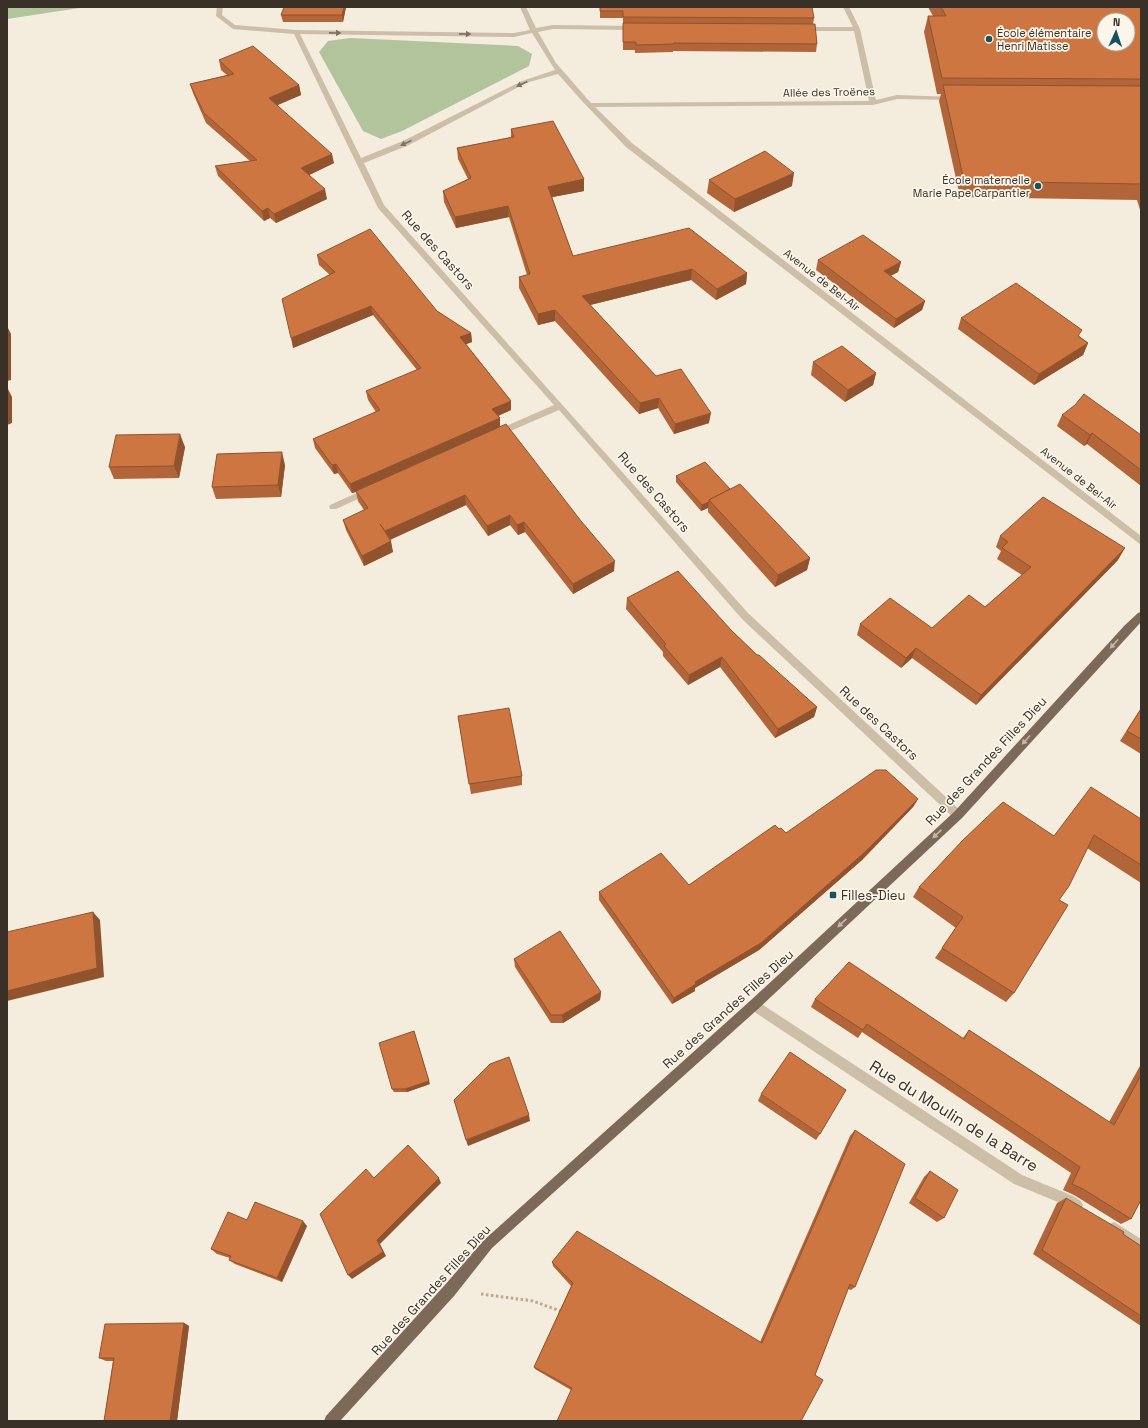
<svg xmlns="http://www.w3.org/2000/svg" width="1148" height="1428" viewBox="0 0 1148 1428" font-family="'Space Grotesk',sans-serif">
	<rect width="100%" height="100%" fill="#f4ecdd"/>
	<g fill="#b1c49b">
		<polygon points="7,7 86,7 7,19"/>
		<polygon points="350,38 518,46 532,54 529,66 402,131 381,139 363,131 319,52 328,41"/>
	</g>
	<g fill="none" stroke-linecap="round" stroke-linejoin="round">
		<polyline stroke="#b9a892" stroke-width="3" stroke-dasharray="2.5 2.5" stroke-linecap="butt" points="481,1294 533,1301 563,1312"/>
		<g fill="#cdbea8" fill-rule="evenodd">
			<path d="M217,7h6l-1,8 13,10 61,5 218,3 16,-3 -10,-23h6l10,21 17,-3 82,1 3,2 -3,2 -82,-1 -15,3 18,31 35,40 278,-2 -15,-70h-51l-3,-2 3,-2h50l-10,-20h6l11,22 16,71 21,-5 58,2v2l-2,1 -56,-1 -24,6 -278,2 37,36 509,393v9l-515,-398 -44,-46 -24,-27 -32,9 -117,62 -45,18 20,42 364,408 214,199 1,3 -1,3 -4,2 -4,-2 -212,-199 -183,-209 -60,26h-6l-1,-2 1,-2 61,-27 -176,-197 -84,-174 -61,-5 -17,-13zM532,33l23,37 -33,11 -119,60 -42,17 -61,-124 214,3z"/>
			<polygon points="368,488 372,491 371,493 336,509 330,509 329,507 330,505"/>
			<polygon points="754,999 1022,1175 1073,1196 1081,1201 1083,1205 1081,1209 1077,1211 1065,1205 1014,1184 750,1009 748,1005 750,1001"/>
			<polygon points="1114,1222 1141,1239 1141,1252 1110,1232 1108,1228 1110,1224"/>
		</g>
		<polygon fill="#7c6958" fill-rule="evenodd" points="1141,612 1141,622 962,818 758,1009 492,1248 454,1296 340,1421 324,1421 326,1416 444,1286 484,1240 750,1001 954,812 1125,625 1138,613"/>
	</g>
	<g fill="#b16538">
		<polygon points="346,7 343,22 283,22 281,15"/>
		<polygon points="600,7 814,18 813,24 817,44 816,52 673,51 673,52 635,53 635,50 623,50 623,18 600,18"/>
		<polygon points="928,7 1141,7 1141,213 1137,200 960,197 939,101 941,94 937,94 924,32 928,16 933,16"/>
		<polygon points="219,60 299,85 301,95 277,105 334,163 309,175 327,199 276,223 270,218 264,221 218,176 215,166 250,161 206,123 193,93 190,84 227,75 221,70"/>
		<polygon points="511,129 584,179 584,191 552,197 573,256 747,273 746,284 716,300 691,280 590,305 656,376 709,423 674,434 658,408 639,414 555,321 538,325 519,288 519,277 527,275 509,217 456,228 444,202 443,191 468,179 458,159 457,148 511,137"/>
		<polygon points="709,180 792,186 734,212 707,193"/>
		<polygon points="317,255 437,311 471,333 472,342 466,344 511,401 511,410 498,416 500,427 614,571 573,594 525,532 518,535 510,525 488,536 466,505 390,540 393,552 364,566 346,530 343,520 364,510 358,501 356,492 352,493 338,473 334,474 315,448 313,439 376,412 368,400 366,391 417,370 373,315 293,348 330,275 319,265"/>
		<polygon points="818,260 901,262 898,272 890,276 925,301 922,310 894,328 816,270"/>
		<polygon points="961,318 1079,336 1088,343 1083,355 1034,385 958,329"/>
		<polygon points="813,362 876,373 873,385 845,402 811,375"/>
		<polygon points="1062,415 1141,435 1141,486 1087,444 1084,446 1057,426"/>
		<polygon points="185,447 179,478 114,479 109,467"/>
		<polygon points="285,465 281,497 216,499 212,487"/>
		<polygon points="676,476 730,489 810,558 807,570 775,587 708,512 708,508 701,511 676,482"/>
		<polygon points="1000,536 1118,560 976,705 912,658 901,668 857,635 860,624 932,628 985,607 1022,575 997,559 1001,551 996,547"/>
		<polygon points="627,598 731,630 757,655 817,707 814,717 775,738 720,667 688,685 663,656 663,652 626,609"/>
		<polygon points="1141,708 1141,754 1120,741"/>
		<polygon points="458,716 522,776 522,785 471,794"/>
		<polygon points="918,799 913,807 862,860 759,950 695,988 695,991 672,1004 599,900 599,892 689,885 779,829 786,833"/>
		<polygon points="1141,819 1141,883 1087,848 1059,900 1014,993 1006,1002 935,958 956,928 913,897 919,887 1054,836"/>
		<polygon points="514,959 601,992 600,1000 563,1023 551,1023 515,967"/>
		<polygon points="815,999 963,1038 969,1030 1109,1122 1141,1064 1141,1200 1131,1219 1121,1224 1074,1195 1063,1190 1071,1173 862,1032 858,1038 811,1007"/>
		<polygon points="430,1084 407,1092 394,1092 392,1089"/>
		<polygon points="761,1094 820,1134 816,1140 758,1101"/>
		<polygon points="855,1130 855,1287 851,1290 848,1289 815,1375 571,1390 535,1369 534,1367 571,1286 553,1266 552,1262 760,1342 850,1136"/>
		<polygon points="930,1171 944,1218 937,1222 909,1203 924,1177"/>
		<polygon points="1066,1198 1141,1246 1141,1326 1033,1254 1057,1203"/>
		<polygon points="247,1220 307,1226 282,1282 235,1264 229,1260 230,1258 217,1254 211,1249"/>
		<polygon points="184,1323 189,1326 177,1421 104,1421 113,1361 106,1361 99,1358"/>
	</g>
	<g fill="#90532e">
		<polygon points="344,7 346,7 343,22 342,15"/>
		<polygon points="299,85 301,95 271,108 269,98"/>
		<polygon points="332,154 334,163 303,178 301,168"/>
		<polygon points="794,173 792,186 734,212 735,199"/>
		<polygon points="584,179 584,191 548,198 548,187"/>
		<polygon points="325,189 327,199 276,223 274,214"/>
		<polygon points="508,206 509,217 456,228 455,217"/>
		<polygon points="268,208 270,218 264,221 262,211"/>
		<polygon points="901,262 898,272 881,281 884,271"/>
		<polygon points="692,269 691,280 582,307 582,296"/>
		<polygon points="747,273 746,284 716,300 717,289"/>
		<polygon points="925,301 922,310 894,328 896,319"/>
		<polygon points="371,306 373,315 293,348 291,338"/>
		<polygon points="555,310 555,321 538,325 538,314"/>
		<polygon points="7,326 11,334 11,380 7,381"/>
		<polygon points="471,333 472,342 461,346 460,337"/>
		<polygon points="1088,343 1083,355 1034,385 1039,374"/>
		<polygon points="876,373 873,385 845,402 848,390"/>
		<polygon points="7,387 12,397 12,423 7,425"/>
		<polygon points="659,398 658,408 639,414 640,403"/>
		<polygon points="511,401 511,410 493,418 492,409"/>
		<polygon points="711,413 709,423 674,434 675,424"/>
		<polygon points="500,418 500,427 356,491 356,492 352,493 350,484"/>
		<polygon points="1092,433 1087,444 1084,446 1090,435"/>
		<polygon points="180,434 185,447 179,478 174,466"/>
		<polygon points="282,452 285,465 281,497 278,485"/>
		<polygon points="336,464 338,473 334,474 332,465"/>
		<polygon points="465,495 466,505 387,541 385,531"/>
		<polygon points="709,502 708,508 701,511 702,505"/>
		<polygon points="510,515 510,525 488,536 487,526"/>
		<polygon points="524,522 525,532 518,535 517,525"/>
		<polygon points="391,541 393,552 364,566 362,556"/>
		<polygon points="1125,548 1118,560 976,705 981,695"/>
		<polygon points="810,558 807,570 775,587 778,575"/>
		<polygon points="615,561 614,571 573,594 573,584"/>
		<polygon points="916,648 912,658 901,668 906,658"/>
		<polygon points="722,657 720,667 688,685 689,675"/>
		<polygon points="817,707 814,717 775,738 778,729"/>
		<polygon points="918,799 913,807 862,860 759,950 695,988 695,991 672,1004 674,998 695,982"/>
		<polygon points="93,912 100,920 104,977 7,1001 7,991"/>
		<polygon points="601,992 600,1000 563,1023 562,1015"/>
		<polygon points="414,1031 430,1084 407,1092 405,1089"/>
		<polygon points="529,1115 530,1121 468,1146 466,1140"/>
		<polygon points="439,1178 441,1183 380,1244 386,1256 352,1279 348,1275 377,1240"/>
		<polygon points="303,1221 307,1226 282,1282 277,1278"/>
		<polygon points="184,1323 189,1326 177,1421 170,1421"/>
	</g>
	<g fill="#ce7641" stroke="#90532e" fill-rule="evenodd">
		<polygon points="284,7 344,7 342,15 281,15"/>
		<polygon points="600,7 812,7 814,18 623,17 623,11 600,11"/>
		<path d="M941,7h200v72l-199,-1 -14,-62h18zM1104,20h24v24h-24z"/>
		<polygon points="623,23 815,24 817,44 674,43 674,44 636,45 636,42 623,42"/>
		<polygon points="253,46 299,85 269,98 332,154 301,168 325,189 274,214 268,208 262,211 215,166 257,160 204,113 190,84 234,74 219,60"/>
		<polygon points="943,85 1141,86 1141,184 964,181"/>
		<polygon points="553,121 584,179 548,187 573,256 689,228 747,273 717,289 692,269 582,296 656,376 681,369 711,413 675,424 659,398 640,403 555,310 538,314 519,277 530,274 508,206 455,217 443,191 471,178 457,148 514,137 511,129"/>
		<polygon points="765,151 794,173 735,199 709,180"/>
		<polygon points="370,229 437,311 471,333 460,337 511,401 492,409 500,418 350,484 336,464 332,465 313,439 380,410 366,391 421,368 371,306 291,338 282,299 335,272 317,255"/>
		<polygon points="863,235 901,262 884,271 925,301 896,319 818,260"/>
		<polygon points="1016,283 1082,330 1078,336 1088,343 1039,374 961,318"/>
		<polygon points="842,346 876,373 848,390 813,362"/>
		<polygon points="1084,394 1141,435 1141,470 1092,433 1090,435 1062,415 1075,405"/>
		<polygon points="506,424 581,521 615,561 573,584 524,522 517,525 510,515 487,526 465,495 385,531 380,524 391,541 362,556 343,520 368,508 356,491"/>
		<polygon points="180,434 174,466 109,467 116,435"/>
		<polygon points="282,452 278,485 212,487 217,454"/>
		<polygon points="705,462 730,489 709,500 709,502 702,505 676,476"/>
		<polygon points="740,484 810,558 778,575 709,500"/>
		<polygon points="1043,497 1125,548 981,695 916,648 906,658 860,624 890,598 932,628 969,595 985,607 1031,567 1002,548 1008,542 1000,536"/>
		<polygon points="678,571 731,630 757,655 759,655 817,707 778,729 722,657 689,675 664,646 666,644 627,598"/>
		<polygon points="509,708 522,776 469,784 458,716"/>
		<polygon points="1141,709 1141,739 1127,731"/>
		<polygon points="876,770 886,770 918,799 865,852 761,943 695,982 696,984 674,998 599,892 661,853 689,885 775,825 779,829 781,828 786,833"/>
		<polygon points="1091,787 1141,819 1141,865 1094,835 1069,886 1059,900 1068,905 1014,993 942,948 963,917 919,887 963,840 1003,802 1054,836"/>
		<polygon points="93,912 97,968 7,991 7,932"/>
		<polygon points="560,931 601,992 562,1015 551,1015 514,959"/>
		<polygon points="849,962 964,1039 969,1030 1114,1125 1141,1075 1141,1200 1131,1219 1083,1189 1072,1184 1080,1167 867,1024 863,1030 815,999"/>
		<polygon points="414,1031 429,1081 405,1089 392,1089 379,1043"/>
		<polygon points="790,1052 846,1090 820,1134 761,1094"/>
		<polygon points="509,1057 529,1115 466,1140 454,1100 490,1064"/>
		<polygon points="855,1130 905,1164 855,1287 850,1284 815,1375 823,1380 801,1421 557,1421 572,1388 534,1367 573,1283 552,1262 577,1231 762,1343"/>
		<polygon points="408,1145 439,1178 377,1240 383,1252 348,1275 320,1214 366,1169 374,1178"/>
		<polygon points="930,1171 958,1190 944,1218 915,1198"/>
		<polygon points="1066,1198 1124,1232 1123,1234 1141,1246 1141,1316 1042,1250"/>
		<polygon points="255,1202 303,1221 277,1278 229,1260 231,1256 211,1249 228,1212 247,1220"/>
		<polygon points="184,1323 170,1421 104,1421 114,1358 99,1358 105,1324"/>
	</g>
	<defs><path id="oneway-solid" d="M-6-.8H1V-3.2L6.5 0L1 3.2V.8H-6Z"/></defs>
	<g fill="#7c7062">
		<use href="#oneway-solid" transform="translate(335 33) rotate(1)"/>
		<use href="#oneway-solid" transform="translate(465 34) rotate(1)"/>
		<use href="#oneway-solid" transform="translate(522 84) rotate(155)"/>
		<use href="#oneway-solid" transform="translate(406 143) rotate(155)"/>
	</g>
	<g fill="#c2b6a8">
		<use href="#oneway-solid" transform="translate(1114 644) rotate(132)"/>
		<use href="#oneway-solid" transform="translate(1026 740) rotate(132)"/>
		<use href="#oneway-solid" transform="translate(937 834) rotate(137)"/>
		<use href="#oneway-solid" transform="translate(842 923) rotate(137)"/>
	</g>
	<g fill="#1b515e" stroke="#fbf5ea" stroke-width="1.5">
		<circle cx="989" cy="39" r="4"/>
		<circle cx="1038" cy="186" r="4"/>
		<rect x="829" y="891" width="8" height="8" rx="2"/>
	</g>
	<g text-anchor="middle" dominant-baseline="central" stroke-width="3.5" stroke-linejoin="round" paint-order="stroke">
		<g font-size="11" fill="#393028" stroke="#fbf5ea" text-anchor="start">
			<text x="997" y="33">École élémentaire<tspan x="997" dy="13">Henri Matisse</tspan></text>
			<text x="1030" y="180" text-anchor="end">École maternelle<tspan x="1030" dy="13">Marie Pape Carpantier</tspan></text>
		</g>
		<g font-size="11" fill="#393028" stroke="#fbf5ea">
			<text transform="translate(829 92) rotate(-1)">Allée des Troënes</text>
			<text transform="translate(822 280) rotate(38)">Avenue de Bel-Air</text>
			<text transform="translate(1079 478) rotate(38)">Avenue de Bel-Air</text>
		</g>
		<g font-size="13" fill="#393028" stroke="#fbf5ea">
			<text transform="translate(438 250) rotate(48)">Rue des Castors</text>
			<text transform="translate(654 492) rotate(49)">Rue des Castors</text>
			<text transform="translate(879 723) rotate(43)">Rue des Castors</text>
			<text transform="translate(986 761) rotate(-47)">Rue des Grandes Filles Dieu</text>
			<text transform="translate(728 1009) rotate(-42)">Rue des Grandes Filles Dieu</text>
			<text transform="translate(431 1290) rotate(-48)">Rue des Grandes Filles Dieu</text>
		</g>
		<g font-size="13" fill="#393028" stroke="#fbf5ea" text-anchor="start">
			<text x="841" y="895">Filles-Dieu</text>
		</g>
		<g font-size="16" fill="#393028" stroke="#fbf5ea">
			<text transform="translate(954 1116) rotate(32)">Rue du Moulin de la Barre</text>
		</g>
	</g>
	<rect width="1148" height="1428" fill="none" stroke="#393028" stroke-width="16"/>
	<g transform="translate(1116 32) rotate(3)"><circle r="19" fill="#fbf5ea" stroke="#ada69c"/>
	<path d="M0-3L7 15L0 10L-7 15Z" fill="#1b515e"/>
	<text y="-6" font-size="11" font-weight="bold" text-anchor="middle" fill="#393028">N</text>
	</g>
</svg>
